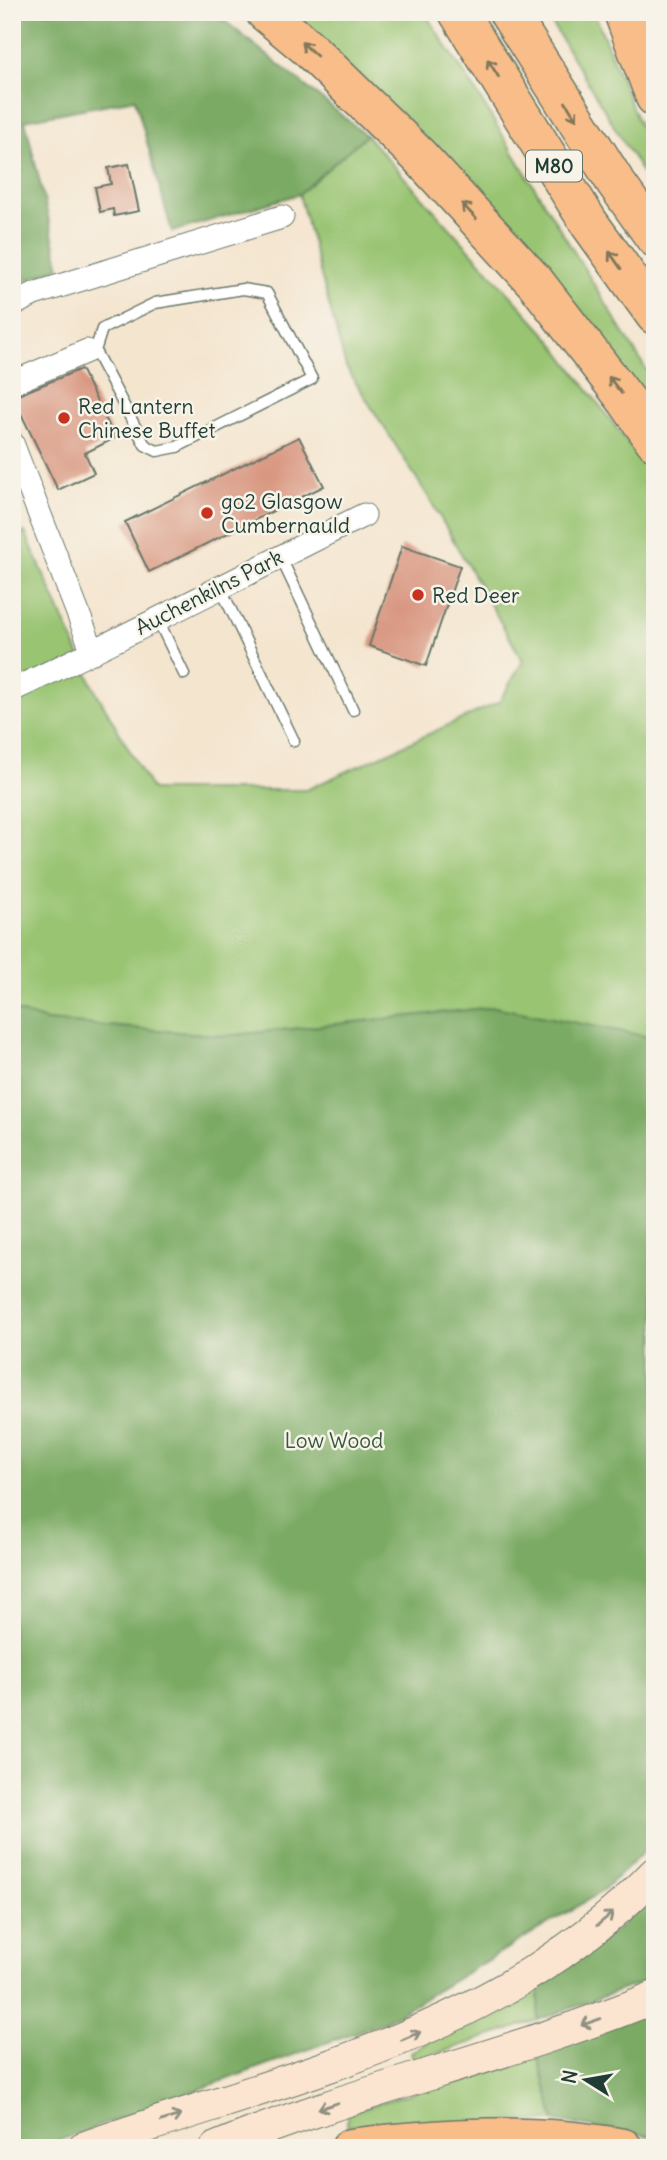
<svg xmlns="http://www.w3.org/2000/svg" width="667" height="2160" viewBox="0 0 667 2160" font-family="Delius,sans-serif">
	<rect width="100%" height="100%" fill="#f7f3e8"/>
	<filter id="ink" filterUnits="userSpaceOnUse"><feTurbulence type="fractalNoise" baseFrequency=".0143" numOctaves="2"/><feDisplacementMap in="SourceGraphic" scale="14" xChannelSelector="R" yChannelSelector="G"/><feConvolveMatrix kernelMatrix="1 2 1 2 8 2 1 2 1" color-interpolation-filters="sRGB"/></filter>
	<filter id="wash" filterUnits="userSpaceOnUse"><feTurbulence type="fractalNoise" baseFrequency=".00686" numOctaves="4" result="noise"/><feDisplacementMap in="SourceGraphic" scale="28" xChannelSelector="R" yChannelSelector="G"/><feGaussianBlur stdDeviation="1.57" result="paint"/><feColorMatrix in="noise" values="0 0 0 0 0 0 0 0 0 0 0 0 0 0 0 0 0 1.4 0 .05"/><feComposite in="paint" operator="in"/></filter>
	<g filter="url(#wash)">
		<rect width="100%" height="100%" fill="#f4e5cf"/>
		<g fill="#99c472" stroke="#5c8053" stroke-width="2">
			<polygon points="284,12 424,12 470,82 655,384 655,428"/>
			<polygon points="545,12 594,12 638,122 655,156 655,194"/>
			<polygon points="366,135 551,340 655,480 655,1038 494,1007 226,1036 47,1021 12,1010 12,536 25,532 94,688 152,790 306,790 499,702 523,661 429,498 346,367 299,194"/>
			<polygon points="539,1979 538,2020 414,2061 411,2052"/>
			<polygon points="537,2054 555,2121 347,2125 347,2113"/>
		</g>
		<g fill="#7aaa64" stroke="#4c744c" stroke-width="2">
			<polygon points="12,12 214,12 366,135 299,194 172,232 135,99 25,120 60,267 12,286"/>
			<polygon points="494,1007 655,1038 655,1841 601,1892 386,2021 39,2148 12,2148 12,1010 47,1021 226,1036"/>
			<polygon points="655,1894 655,1978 538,2020 539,1979 611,1935"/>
			<polygon points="655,2009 655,2137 555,2121 537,2054"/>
		</g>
		<g id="blocks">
			<g fill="#d8957f">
				<polygon points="129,164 139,211 114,216 113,209 100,212 95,187 111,184 108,168"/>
				<polygon points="81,369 115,438 85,453 94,473 58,490 13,397"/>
				<polygon points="299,437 324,486 149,572 125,522"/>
				<polygon points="402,546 460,566 426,666 369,646"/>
			</g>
		</g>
	</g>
	<g filter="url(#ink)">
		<use href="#blocks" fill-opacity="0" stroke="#6a786a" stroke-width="2"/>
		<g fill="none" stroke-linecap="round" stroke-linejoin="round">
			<defs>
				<g id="lane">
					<polyline points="87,351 95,351 145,445 157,451 177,447 312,379 267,293 243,289 155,303 102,329 95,351"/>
					<polyline points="280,556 353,710"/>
					<polyline points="220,587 294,741"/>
					<polyline points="157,618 184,674"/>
				</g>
				<g id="street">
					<polyline points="12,305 34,294 282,217"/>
					<polyline points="12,383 87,351"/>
					<polyline points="12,443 93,652"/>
					<path d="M12,690c119,-55 235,-117 352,-175"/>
				</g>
				<g id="secondary">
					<path d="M83,2148c201,-72 419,-113 572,-275"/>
					<path d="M216,2148c143,-59 295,-92 439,-151"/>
				</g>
				<g id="highway">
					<polyline points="265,12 307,47 419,156 536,283 627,401 655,441"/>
					<polyline points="458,12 589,223 655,315"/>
					<polyline points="508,12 616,183 655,238"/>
					<polyline points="623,12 655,97"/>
					<path d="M350,2148c90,-11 184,-17 273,0"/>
				</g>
			</defs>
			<use href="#lane" stroke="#6a786a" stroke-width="13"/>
			<use href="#street" stroke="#6a786a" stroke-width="25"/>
			<use href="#secondary" stroke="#6a786a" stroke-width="34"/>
			<use href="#highway" stroke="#6a786a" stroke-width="41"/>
			<use href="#lane" stroke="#fff" stroke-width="10"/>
			<use href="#street" stroke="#fff" stroke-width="23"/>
			<use href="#secondary" stroke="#fce5d0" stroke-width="32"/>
			<use href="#highway" stroke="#f8bd89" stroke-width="38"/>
		</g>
		<defs><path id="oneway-shaft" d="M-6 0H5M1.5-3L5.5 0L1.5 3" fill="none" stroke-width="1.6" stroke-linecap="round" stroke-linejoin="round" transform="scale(1.75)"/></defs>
		<g stroke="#81775a">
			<use href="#oneway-shaft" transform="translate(309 49) rotate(-138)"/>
			<use href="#oneway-shaft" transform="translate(493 68) rotate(-122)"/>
			<use href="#oneway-shaft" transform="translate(571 111) rotate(58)"/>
			<use href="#oneway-shaft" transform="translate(469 211) rotate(-133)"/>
			<use href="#oneway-shaft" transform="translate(615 260) rotate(-125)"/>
			<use href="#oneway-shaft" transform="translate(615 385) rotate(-128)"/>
		</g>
		<g stroke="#8e9182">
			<use href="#oneway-shaft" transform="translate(605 1919) rotate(-39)"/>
			<use href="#oneway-shaft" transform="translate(591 2022) rotate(161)"/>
			<use href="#oneway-shaft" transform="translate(411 2036) rotate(-23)"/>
			<use href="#oneway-shaft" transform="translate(328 2106) rotate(162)"/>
			<use href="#oneway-shaft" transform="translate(171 2118) rotate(-17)"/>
		</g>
	</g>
	<g fill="#c8321e" stroke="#f7f3e8" stroke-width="2.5">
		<circle cx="64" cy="418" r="7"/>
		<circle cx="207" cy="513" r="7"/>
		<circle cx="418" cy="595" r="7"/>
	</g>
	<g text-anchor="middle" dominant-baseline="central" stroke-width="5" stroke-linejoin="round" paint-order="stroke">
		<rect fill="#f7f3e8" stroke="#60746a" stroke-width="2" x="526" y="150.5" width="56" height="31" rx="5"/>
		<g font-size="19" font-weight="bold" fill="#1f3d34">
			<text x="554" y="166">M80</text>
		</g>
		<g font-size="21" fill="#1f3d34" stroke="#f7f3e8" text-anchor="start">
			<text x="78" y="406">Red Lantern<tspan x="78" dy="24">Chinese Buffet</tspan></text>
			<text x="221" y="501">go2 Glasgow<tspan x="221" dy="24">Cumbernauld</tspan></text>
			<text x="432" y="595">Red Deer</text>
		</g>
		<g font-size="21" fill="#1f3d34" stroke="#f7f3e8">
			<text transform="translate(209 592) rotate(-27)">Auchenkilns Park</text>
		</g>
		<g font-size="21" fill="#375840" stroke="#f7f3e8">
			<text x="334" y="1440">Low Wood</text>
		</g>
	</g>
	<rect width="667" height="2160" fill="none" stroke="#f7f3e8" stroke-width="42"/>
	<g transform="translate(586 2080) rotate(281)" stroke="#f7f3e8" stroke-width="5" paint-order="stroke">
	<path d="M0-5L12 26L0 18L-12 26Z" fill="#1f3d34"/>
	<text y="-10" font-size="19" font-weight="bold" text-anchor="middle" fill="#1f3d34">N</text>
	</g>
</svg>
